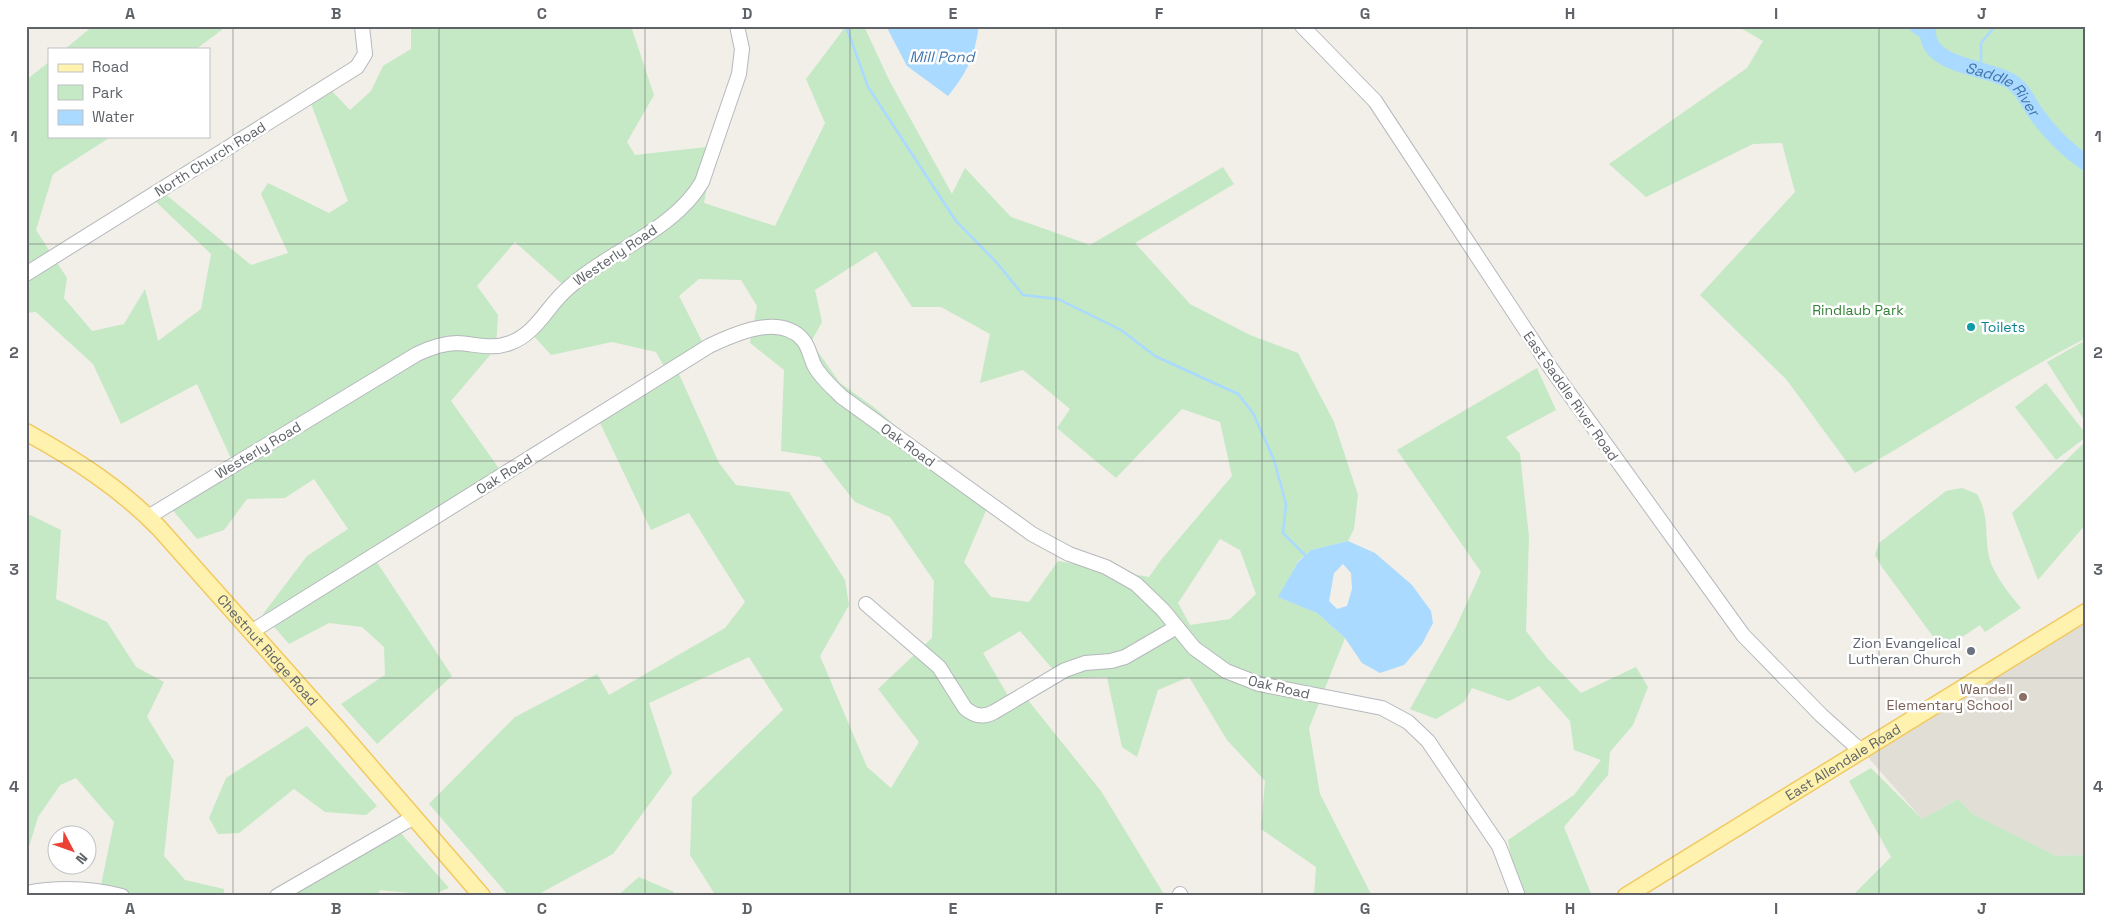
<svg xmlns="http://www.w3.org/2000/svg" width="2112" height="922" viewBox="0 0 2112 922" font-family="'Space Grotesk',sans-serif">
	<rect width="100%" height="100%" fill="#f1efe8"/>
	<polygon fill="#e1ded6" points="2086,624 2086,855 2056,856 1973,814 1958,799 1922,819 1866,755 2053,639"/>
	<g fill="#c5e8c5" fill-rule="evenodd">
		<polygon points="93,26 227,26 196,49 65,49"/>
		<path d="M411,26h220l23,69 -27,47 8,13 80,-9 -11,57 71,23 50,-103 -19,-44 40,-53h18l25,54 63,114 13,-26 46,49 79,28 133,-78 11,17 -99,59 55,61 60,31 48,18 36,69 24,73 -4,34 -6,12 -37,9 -13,11 -19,36 38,16 28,25 -36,90 11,66 52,102h-58l2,-29 -55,-38 4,-48 -38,-41 -38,-63 -31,13 -21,67 -15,-10 -15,-70 -46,2 -41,-48 -37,22 31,53 13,-7 74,92 64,105h-449l-26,-41 2,-57 91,-88 -34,-53 -100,46 23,70 -59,81 -78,42h-26l-80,-92 86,-87 82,-43 12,21 116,-67 20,-26 -56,-89 -38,17 -51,-107 71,-44 -15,-27 -44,-10 -61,13 -20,-22 40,-41 -56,-50 -38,44 21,29 -2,33 -45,53 57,80 -132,80 76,115 -75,68 -36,-40 44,-29 -1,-28 -22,-20 -33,-4 -40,21 -26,-30 44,-58 41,-27 -34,-50 -29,19 -38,1 -23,31 -27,9 -27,-32 64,-42 -37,-81 -76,40 -28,-60 -57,-52 -10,1v-233l23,-18v74h63l-59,38 -17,56 31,48 -3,20 28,33 32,-7 21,-35 13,52 43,-32 10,-55 -56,-53 9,-8 87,72 37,-12 -27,-59 7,-11 61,30 19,-12 -38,-100 19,-13 21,22 21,-19 12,-25 28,-17zM876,251l36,56h29l49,27 -10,49 43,-13 47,39 -13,19 59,50 66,-69 38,13 12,54 -71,84 -12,17 -91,-16 -29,41 -38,-5 -27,-35 24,-56 -113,-98 -35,-25 -29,-41 11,-20 -7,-32zM699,279l42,1 16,26 -7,37 34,27 -3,81 39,6 35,45 35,15 44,64 -2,57 -54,51 41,53 -28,46 -24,-21 -47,-111 29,-51 -4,-25 -56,-88 -53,-7 -17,-22 -40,-89 30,-19 -30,-59zM1220,539l20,11 16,44 -26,25 -40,6 -12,-22z"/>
		<path d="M1737,26h349v312c-79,41 -153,91 -231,135l-69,-94 -86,-84 95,-103 -13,-49 -29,1 -107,53 -37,-33 138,-96 16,-27z"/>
		<polygon points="2086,340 2086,423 2047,362"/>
		<polygon points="1537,368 1556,410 1506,437 1520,454 1529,537 1526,631 1547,658 1581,693 1636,667 1648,687 1633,725 1610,752 1608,775 1564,827 1592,896 1527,896 1516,883 1508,840 1574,795 1601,760 1574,750 1570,721 1539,686 1509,701 1472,688 1464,702 1436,719 1410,709 1456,627 1481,572 1397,450"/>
		<polygon points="2046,383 2086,434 2086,437 2056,460 2015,407"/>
		<polygon points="2086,441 2086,524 2038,580 2012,513"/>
		<path d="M1962,488l15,6c15,26 5,48 15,72 7,15 18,29 29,42l-36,24 -5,-7 -37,25 -61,-83 -7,-12 4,-12 67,-52z"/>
		<polygon points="26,513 61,530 56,599 107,622 136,667 164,682 147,717 174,761 164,856 185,880 224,889 224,896 67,896 99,895 114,822 76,778 60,785 38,817 26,857"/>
		<polygon points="307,726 377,806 366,815 325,812 294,789 239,833 218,834 209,818 226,778"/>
		<polygon points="1871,768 1922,819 1958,799 1973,814 2056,856 2086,855 2086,896 1852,896 1891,857 1849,781"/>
		<polygon points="398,830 449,888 431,895 380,890 377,896 287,896"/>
		<polygon points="639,877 674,892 671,896 617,896"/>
	</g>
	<g fill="#aadaff" fill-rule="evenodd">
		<path d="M886,26h93c-5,31 -11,45 -31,70l-41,-30z"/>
		<path d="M1348,541l27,12 37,32 19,26 2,12 -11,21 -18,21 -24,8 -18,-10 -17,-25 -28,-25 -39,-16 20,-35 13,-12zM1343,564l8,9 1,16 -5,17 -10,3 -8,-8 5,-28z"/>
	</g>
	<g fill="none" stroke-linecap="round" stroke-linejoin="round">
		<g stroke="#aadaff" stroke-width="2.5">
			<polyline points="846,26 868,87 956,221 997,263 1023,295 1058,299 1121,330 1155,356 1238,394 1253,413 1274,460 1286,504 1283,533 1305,555"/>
			<polyline points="1981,70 1981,43 1995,26"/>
		</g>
		<path stroke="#aadaff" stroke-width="16" id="s1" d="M1917,26l11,7c0,34 61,34 84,49 11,7 15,19 23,30 13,19 32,38 51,51"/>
		<defs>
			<g id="minor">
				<polyline points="1302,26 1375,101 1550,367 1743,635 1821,715 1861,751"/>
				<polyline points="26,274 357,67 365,54 362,26"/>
				<path d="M148,517l269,-163c13,-6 26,-11 40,-11 19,1 35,7 53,0 25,-9 36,-34 54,-51 41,-40 109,-60 138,-110l37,-108 3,-25 -5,-23"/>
				<path d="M866,604l73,63 26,41c9,8 18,10 29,4l71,-42 20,-7 26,-2 14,-4 50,-29"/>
				<path d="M251,632l458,-286c25,-12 71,-33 94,-6 6,7 7,16 11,25 6,12 18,22 28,32l190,137 37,20 37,13 30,17 27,26 31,38 32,23 33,13 123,24 26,14 20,19 71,105 19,50"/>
				<path d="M26,893c31,-6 65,-5 96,3"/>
				<polyline points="1180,894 1181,896"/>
				<polyline points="277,896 414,817"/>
			</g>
			<g id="major">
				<path id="s2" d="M26,432c49,27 94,56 133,96l178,200 145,168"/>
				<path id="s3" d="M1626,896l460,-284"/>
			</g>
		</defs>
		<use href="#minor" stroke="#b5b8bc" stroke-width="16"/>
		<use href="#major" stroke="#f2c960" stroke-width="19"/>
		<use href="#minor" stroke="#fff" stroke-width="14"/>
		<use href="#major" stroke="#fff2af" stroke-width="16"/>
	</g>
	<path fill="none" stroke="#5f6368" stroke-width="1" stroke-opacity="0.55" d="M233,26v870M439,26v870M645,26v870M850,26v870M1056,26v870M1262,26v870M1467,26v870M1673,26v870M1879,26v870M26,244h2060M26,461h2060M26,678h2060"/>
	<circle fill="#0f9aa8" stroke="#fff" stroke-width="2" cx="1971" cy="327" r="5"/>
	<circle fill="#6b7280" stroke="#fff" stroke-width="2" cx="1971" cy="651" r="5"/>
	<circle fill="#8d6e63" stroke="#fff" stroke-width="2" cx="2023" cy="697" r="5"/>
	<g text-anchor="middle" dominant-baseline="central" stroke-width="5" stroke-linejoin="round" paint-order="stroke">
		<g font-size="14" fill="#5f6368" stroke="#fff">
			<text transform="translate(210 159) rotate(-32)">North Church Road</text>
			<text transform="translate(615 255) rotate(-34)">Westerly Road</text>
			<text transform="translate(1571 396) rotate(55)">East Saddle River Road</text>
			<text transform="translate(908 445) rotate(36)">Oak Road</text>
			<text transform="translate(258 450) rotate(-31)">Westerly Road</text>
			<text transform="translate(504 474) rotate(-32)">Oak Road</text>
			<text stroke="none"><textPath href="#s2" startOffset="328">Chestnut Ridge Road</textPath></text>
			<text transform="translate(1279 687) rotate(13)">Oak Road</text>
			<text stroke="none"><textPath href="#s3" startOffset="255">East Allendale Road</textPath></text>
		</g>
		<g font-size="14" fill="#348238" stroke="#fff">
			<text x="1858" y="310">Rindlaub Park</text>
		</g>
		<g font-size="14" fill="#0d838f" stroke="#fff" text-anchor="start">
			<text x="1981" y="327">Toilets</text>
		</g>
		<g font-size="14" fill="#5b616d" stroke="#fff" text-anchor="end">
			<text x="1961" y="643">Zion Evangelical<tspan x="1961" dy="16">Lutheran Church</tspan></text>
		</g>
		<g font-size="14" fill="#785e54" stroke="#fff" text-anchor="end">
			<text x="2013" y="689">Wandell<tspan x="2013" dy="16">Elementary School</tspan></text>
		</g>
		<g font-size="15" font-style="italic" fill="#4174aa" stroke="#fff">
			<text x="942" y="56">Mill Pond</text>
			<text stroke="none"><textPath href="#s1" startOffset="112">Saddle River</textPath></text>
		</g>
	</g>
	<rect width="2112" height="922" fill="none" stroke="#ffffff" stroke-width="55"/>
	<rect x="48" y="48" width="162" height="90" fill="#ffffff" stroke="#bfc1c3"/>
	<rect x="58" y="64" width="25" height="8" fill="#fff2af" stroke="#bfc1c3"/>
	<text x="92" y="72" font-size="15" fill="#5f6368">Road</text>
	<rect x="58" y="85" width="25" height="15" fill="#c5e8c5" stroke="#bfc1c3"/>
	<text x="92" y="98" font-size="15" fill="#5f6368">Park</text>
	<rect x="58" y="110" width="25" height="15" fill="#aadaff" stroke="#bfc1c3"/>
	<text x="92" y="122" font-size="15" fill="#5f6368">Water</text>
	<g transform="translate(72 850) rotate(131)"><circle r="24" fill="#ffffff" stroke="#bfc1c3"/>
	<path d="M0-4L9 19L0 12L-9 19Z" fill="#ea4335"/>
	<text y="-8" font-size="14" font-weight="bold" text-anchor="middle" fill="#5f6368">N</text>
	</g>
	<rect x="28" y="28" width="2056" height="866" fill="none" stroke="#5f6368" stroke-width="2"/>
	<g font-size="16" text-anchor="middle" font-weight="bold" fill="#5f6368">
		<text x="130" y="19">A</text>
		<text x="336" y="19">B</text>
		<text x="542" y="19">C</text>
		<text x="747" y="19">D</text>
		<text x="953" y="19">E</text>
		<text x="1159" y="19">F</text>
		<text x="1365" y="19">G</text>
		<text x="1570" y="19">H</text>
		<text x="1776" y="19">I</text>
		<text x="1982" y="19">J</text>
		<text x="14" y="142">1</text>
		<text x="2098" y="142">1</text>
		<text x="14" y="358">2</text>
		<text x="2098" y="358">2</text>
		<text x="14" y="575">3</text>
		<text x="2098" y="575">3</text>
		<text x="14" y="792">4</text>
		<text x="2098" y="792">4</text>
		<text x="130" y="914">A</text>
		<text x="336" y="914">B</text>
		<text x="542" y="914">C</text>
		<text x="747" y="914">D</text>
		<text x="953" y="914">E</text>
		<text x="1159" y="914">F</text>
		<text x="1365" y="914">G</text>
		<text x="1570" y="914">H</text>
		<text x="1776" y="914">I</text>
		<text x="1982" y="914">J</text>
	</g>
</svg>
